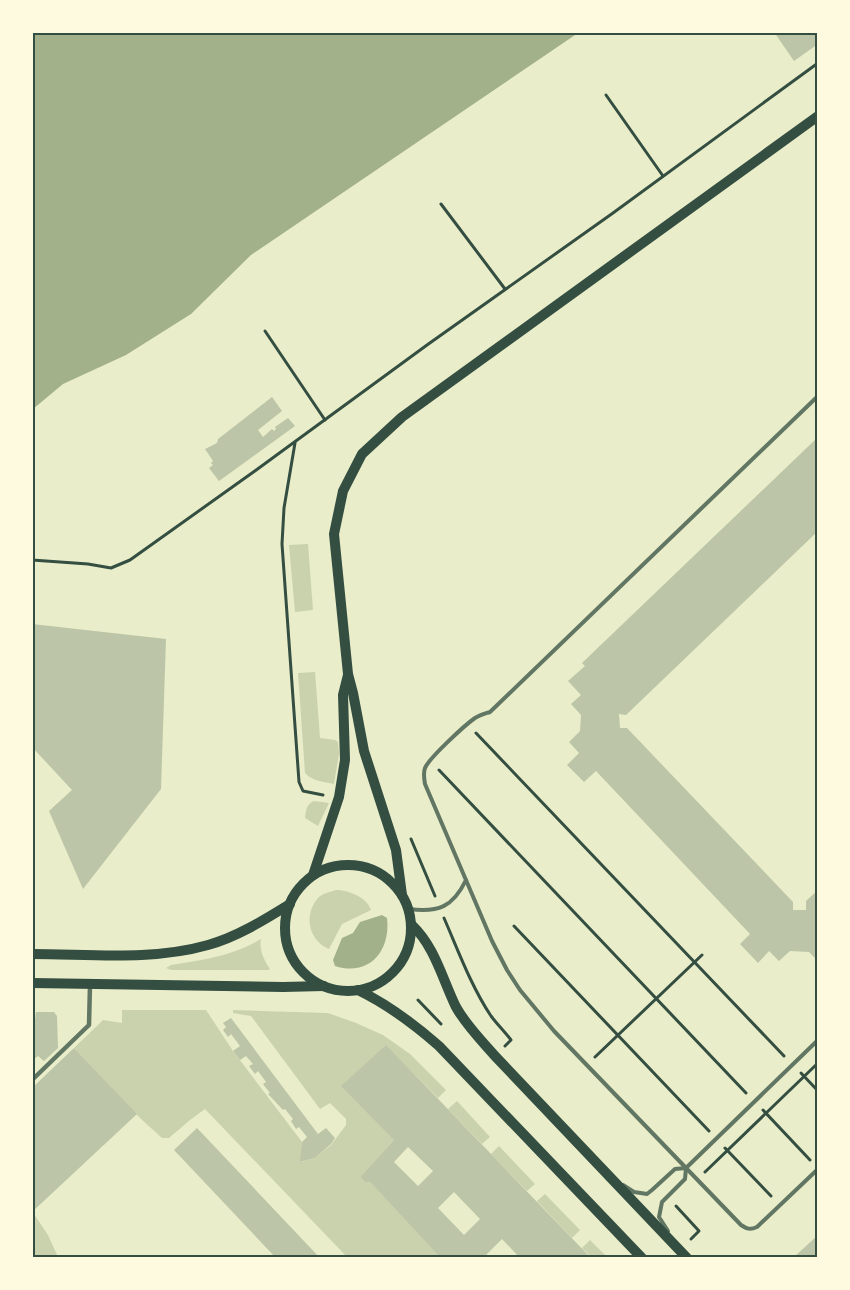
<svg xmlns="http://www.w3.org/2000/svg" width="850" height="1290" viewBox="0 0 850 1290" font-family="'Asap Condensed',sans-serif">
	<rect width="100%" height="100%" fill="#e9edc9"/>
	<g fill="#cad2ad">
		<polygon points="308,544 313,610 295,612 289,545"/>
		<path d="M315,672l5,66 15,2 3,2 1,12 -5,30c-10,-2 -22,-3 -29,-11l-7,-100z"/>
		<path d="M314,801l15,2 -11,23 -13,-8c1,-7 1,-14 9,-17z"/>
		<path d="M336,890c12,0 31,7 35,20l-29,14 -13,25c-20,-8 -26,-34 -11,-51 5,-5 12,-6 18,-8z"/>
		<path d="M261,939c-2,11 3,21 9,30l-2,1h-97l-5,-2 5,-3c31,-5 62,-9 90,-26z"/>
		<polygon points="122,1010 206,1010 233,1051 302,1142 301,1162 315,1158 331,1145 346,1125 346,1119 330,1103 320,1109 251,1016 233,1013 233,1010 328,1013 356,1023 383,1035 410,1054 446,1090 438,1098 386,1046 394,1140 360,1177 366,1183 370,1182 441,1257 347,1257 205,1109 190,1120 169,1138 162,1138 140,1118 74,1048 103,1020 122,1023"/>
		<polygon points="457,1101 490,1137 482,1144 448,1109"/>
		<polygon points="499,1146 535,1184 527,1191 491,1154"/>
		<polygon points="545,1194 580,1230 572,1238 537,1201"/>
		<polygon points="32,1211 48,1235 58,1257 33,1257"/>
		<polygon points="590,1240 607,1257 591,1257 582,1248"/>
	</g>
	<g fill="#a3b18a">
		<polygon points="33,32 578,32 578,33 251,255 191,314 126,355 63,384 33,409"/>
		<path d="M382,915l5,3c4,33 -18,59 -52,48l-2,-6 9,-22 11,-5 7,-11z"/>
	</g>
	<g fill="#bcc5a7" fill-rule="evenodd">
		<polygon points="774,32 818,32 818,44 794,61"/>
		<polygon points="272,397 282,411 258,430 263,437 272,429 274,431 276,429 275,427 288,418 295,426 219,481 209,468 213,465 211,463 213,461 205,449 217,443 218,439"/>
		<polygon points="818,437 818,531 626,715 619,714 620,728 627,728 793,902 793,910 806,910 806,901 818,890 818,961 809,952 790,951 779,961 769,951 758,963 740,944 750,934 596,771 584,782 567,765 579,753 569,742 580,731 581,715 571,704 581,695 568,681 585,666 582,663"/>
		<polygon points="32,624 166,639 161,789 83,889 49,811 72,790 32,747"/>
		<polygon points="36,1012 54,1012 57,1016 58,1048 44,1061 38,1056 32,1061 32,1020 35,1020"/>
		<polygon points="231,1018 318,1134 326,1128 335,1138 331,1144 315,1158 300,1162 302,1142 307,1137 299,1127 296,1129 291,1121 293,1119 285,1109 283,1110 268,1094 270,1093 263,1084 266,1082 258,1071 255,1074 249,1066 253,1064 246,1056 240,1060 233,1051 240,1046 231,1034 228,1037 223,1030 226,1027 223,1023"/>
		<path d="M386,1045l57,59 148,154h-71l-18,-19 -16,16 2,3h-47l-71,-76 -4,1 -6,-6 34,-37 -53,-54zM408,1147l25,24 -15,15 -24,-24zM454,1192l26,27 -16,16 -26,-27z"/>
		<polygon points="74,1048 137,1114 32,1212 32,1088"/>
		<polygon points="197,1128 320,1258 276,1258 174,1150"/>
		<polygon points="818,1235 818,1258 793,1258"/>
	</g>
	<g fill="none" stroke-linecap="round" stroke-linejoin="round">
		<g stroke="#344e41" stroke-width="3">
			<polyline points="606,95 663,176"/>
			<polyline points="441,204 505,289"/>
			<polyline points="265,331 325,420"/>
			<polyline points="295,443 284,508 282,544 299,782 303,791 323,795"/>
			<polyline points="32,560 88,564 111,568 130,560 252,473 427,345 613,213 818,63"/>
			<polyline points="476,733 784,1056"/>
			<polyline points="439,770 746,1093"/>
			<polyline points="411,839 435,896"/>
			<path d="M444,918c14,32 27,68 47,98 6,8 14,16 20,24l-6,6"/>
			<polyline points="514,926 709,1131"/>
			<polyline points="418,1000 441,1024"/>
			<polyline points="595,1057 702,955"/>
			<polyline points="801,1073 818,1091"/>
			<polyline points="763,1110 810,1160"/>
			<polyline points="725,1148 771,1196"/>
			<polyline points="705,1172 818,1063"/>
			<polyline points="676,1206 699,1231 691,1239"/>
		</g>
		<g stroke="#617663" stroke-width="4">
			<path d="M818,396l-328,316c-6,2 -10,3 -15,6 -10,7 -46,40 -50,50 -2,5 -1,10 0,16l67,157 15,29 13,20 34,41 187,194c6,4 9,5 16,2l61,-58"/>
			<path d="M409,909c29,4 44,-2 57,-29"/>
			<polyline points="686,1168 818,1040"/>
			<polyline points="623,1185 634,1192 647,1194 652,1190 675,1169 686,1168 685,1179 662,1202 659,1217 668,1231"/>
		</g>
		<polyline stroke="#617663" stroke-width="4.5" points="32,1080 89,1025 90,985"/>
		<g stroke="#344e41" stroke-width="10">
			<circle cx="348" cy="928" r="63"/>
			<polyline points="313,875 339,797 345,760 343,695 348,675"/>
			<polyline points="402,895 396,850 364,751 353,693 348,674 334,534 343,491 362,454 402,417 818,116"/>
			<path d="M412,925c23,22 30,53 44,82 10,18 25,33 39,49l192,202"/>
			<path d="M32,954c58,0 120,7 176,-9 29,-8 56,-25 82,-41"/>
			<polyline points="32,983 283,987 324,986"/>
			<path d="M358,990c31,15 56,34 81,56l203,212"/>
		</g>
	</g>
	<rect width="850" height="1290" fill="none" stroke="#fefae0" stroke-width="68"/>
	<rect x="34" y="34" width="782" height="1222" fill="none" stroke="#344e41" stroke-width="2"/>
</svg>
